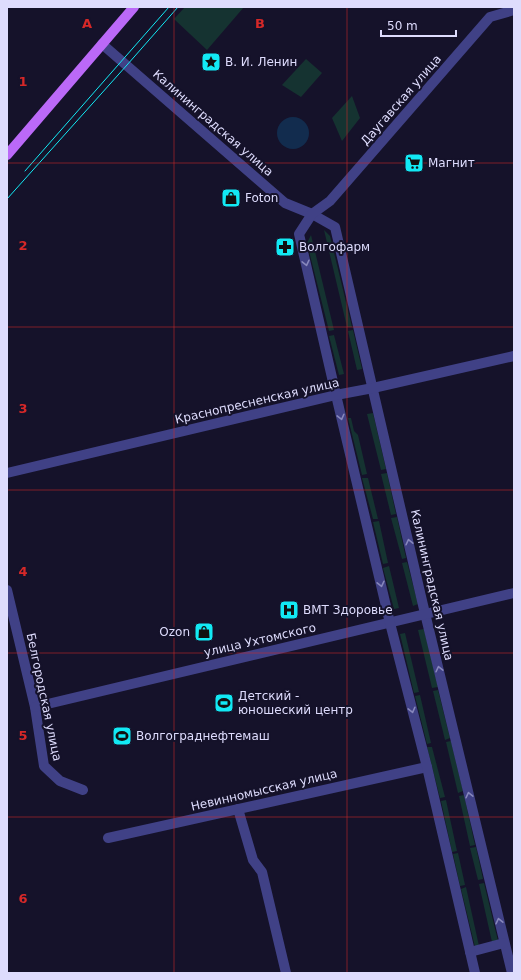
<svg xmlns="http://www.w3.org/2000/svg" width="521" height="980" viewBox="0 0 521 980" font-family="'DejaVu Sans',sans-serif">
	<rect width="100%" height="100%" fill="#15122a"/>
	<g fill="#153331">
		<polygon points="185,7 244,7 207,50 174,19"/>
		<polygon points="306,59 322,73 301,97 282,85"/>
		<polygon points="352,96 360,118 342,141 332,118"/>
		<polygon points="324,230 330,236 352,327 347,327"/>
		<polygon points="311,235 334,330 329,331 307,243"/>
		<polygon points="353,330 362,369 357,370 348,331"/>
		<polygon points="334,335 344,374 339,375 329,336"/>
		<polygon points="373,413 386,469 381,470 367,414"/>
		<polygon points="348,418 351,418 354,431 358,435 367,474 362,475"/>
		<polygon points="387,473 396,514 391,515 381,474"/>
		<polygon points="362,478 368,478 378,519 373,519"/>
		<polygon points="397,517 406,558 402,559 391,518"/>
		<polygon points="379,521 388,563 383,564 373,522"/>
		<polygon points="407,562 418,604 413,606 402,563"/>
		<polygon points="389,566 399,608 394,609 383,568"/>
		<polygon points="424,629 438,687 432,688 418,630"/>
		<polygon points="405,633 419,692 414,693 400,634"/>
		<polygon points="438,690 450,738 445,740 433,691"/>
		<polygon points="420,695 431,743 427,744 415,696"/>
		<polygon points="451,741 463,791 458,793 446,742"/>
		<polygon points="427,747 432,747 445,797 440,798"/>
		<polygon points="464,795 475,845 470,846 459,796"/>
		<polygon points="446,800 457,851 452,852 441,801"/>
		<polygon points="476,847 483,879 478,880 470,848"/>
		<polygon points="458,853 465,885 460,886 453,854"/>
		<polygon points="484,883 498,941 492,942 479,884"/>
		<polygon points="466,887 479,946 475,947 461,889"/>
	</g>
	<circle fill="#122c4e" cx="293" cy="133" r="16"/>
	<g fill="none" stroke-linecap="round" stroke-linejoin="round">
		<g stroke="#404186" stroke-width="10">
			<polyline points="102,44 285,203 312,214 335,227 423,605 512,973"/>
			<polyline points="7,590 35,707 44,766 60,781 83,790"/>
			<polyline points="35,707 514,593"/>
			<polyline points="238,809 253,860 262,872 286,973"/>
			<polyline points="108,838 427,767"/>
			<polyline points="470,952 504,943"/>
			<polyline points="475,973 427,767 390,623 336,395 299,234 312,214 330,201 490,17 514,10"/>
		</g>
		<polyline stroke="#404186" stroke-width="10" points="7,473 336,395 373,388 514,356"/>
		<polyline stroke="#bb69f8" stroke-width="10" points="7,155 134,7"/>
		<g stroke="#12e9f4" stroke-width="1">
			<polyline points="25,171 169,7"/>
			<polyline points="7,199 127,65 178,7"/>
		</g>
	</g>
	<defs><path id="oneway-chevron" d="M-2-3.5L2.5 0L-2 3.5" fill="none" stroke-width="1.6" stroke-linecap="round" stroke-linejoin="round"/></defs>
	<g stroke="#8787bc">
		<use href="#oneway-chevron" transform="translate(306 263) rotate(77)"/>
		<use href="#oneway-chevron" transform="translate(341 417) rotate(76)"/>
		<use href="#oneway-chevron" transform="translate(409 542) rotate(-103)"/>
		<use href="#oneway-chevron" transform="translate(381 584) rotate(77)"/>
		<use href="#oneway-chevron" transform="translate(439 669) rotate(-103)"/>
		<use href="#oneway-chevron" transform="translate(412 710) rotate(76)"/>
		<use href="#oneway-chevron" transform="translate(469 795) rotate(-103)"/>
		<use href="#oneway-chevron" transform="translate(499 921) rotate(-103)"/>
	</g>
	<path fill="none" stroke="#d62828" stroke-width="1" stroke-opacity="0.55" d="M174,7v966M347,7v966M7,163h507M7,327h507M7,490h507M7,653h507M7,817h507"/>
	<defs>
		<symbol id="sight-square" viewBox="-11 -11 22 22"><rect x="-9" y="-9" width="18" height="18" rx="4" fill="#12e9f4" stroke="#15122a"/><path d="M0-6L1.8-2.2L6-1.7L2.9 1.2L3.7 5.4L0 3.3L-3.7 5.4L-2.9 1.2L-6-1.7L-1.8-2.2Z" fill="#111"/></symbol>
		<symbol id="supermarket-square" viewBox="-11 -11 22 22"><rect x="-9" y="-9" width="18" height="18" rx="4" fill="#12e9f4" stroke="#15122a"/><path d="M-6-5.5h2.5l.6 2H6L4.5 2H-2.5L-4.4-4H-6ZM-1.5 3.2a1.3 1.3 0 1 0 .1 0ZM3 3.2a1.3 1.3 0 1 0 .1 0Z" fill="#111"/></symbol>
		<symbol id="shop-square" viewBox="-11 -11 22 22"><rect x="-9" y="-9" width="18" height="18" rx="4" fill="#12e9f4" stroke="#15122a"/><path d="M-5-2.5h2.3a2.7 3.5 0 0 1 5.4 0H5L5.5 6h-11ZM-1.5-2.5h3a1.5 2.3 0 0 0-3 0Z" fill="#111"/></symbol>
		<symbol id="pharmacy-square" viewBox="-11 -11 22 22"><rect x="-9" y="-9" width="18" height="18" rx="4" fill="#12e9f4" stroke="#15122a"/><path d="M-2-6h4v4h4v4h-4v4h-4v-4h-4v-4h4Z" fill="#111"/></symbol>
		<symbol id="hospital-square" viewBox="-11 -11 22 22"><rect x="-9" y="-9" width="18" height="18" rx="4" fill="#12e9f4" stroke="#15122a"/><path d="M-5-5h3v3.5h4V-5h3V5h-3V1.5h-4V5h-3Z" fill="#111"/></symbol>
		<symbol id="stadium-square" viewBox="-11 -11 22 22"><rect x="-9" y="-9" width="18" height="18" rx="4" fill="#12e9f4" stroke="#15122a"/><path d="M0-5a6.5 5 0 1 0 0 10a6.5 5 0 1 0 0-10ZM-3.5-1.8h7v3.6h-7Z" fill="#111"/></symbol>
	</defs>
	<g fill-rule="evenodd">
		<use href="#sight-square" x="200" y="51" width="22" height="22"/>
		<use href="#supermarket-square" x="403" y="152" width="22" height="22"/>
		<use href="#shop-square" x="220" y="187" width="22" height="22"/>
		<use href="#pharmacy-square" x="274" y="236" width="22" height="22"/>
		<use href="#hospital-square" x="278" y="599" width="22" height="22"/>
		<use href="#shop-square" x="193" y="621" width="22" height="22"/>
		<use href="#stadium-square" x="213" y="692" width="22" height="22"/>
		<use href="#stadium-square" x="111" y="725" width="22" height="22"/>
	</g>
	<g text-anchor="middle" dominant-baseline="central" stroke-width="4" stroke-linejoin="round" paint-order="stroke">
		<g font-size="12" fill="#dedcfd" stroke="#15122a" text-anchor="start">
			<text x="225" y="62">В. И. Ленин</text>
			<text x="428" y="163">Магнит</text>
			<text x="245" y="198">Foton</text>
			<text x="299" y="247">Волгофарм</text>
			<text x="303" y="610">ВМТ Здоровье</text>
			<text x="190" y="632" text-anchor="end">Ozon</text>
			<text x="238" y="696">Детский -<tspan x="238" dy="14">юношеский центр</tspan></text>
			<text x="136" y="736">Волгограднефтемаш</text>
		</g>
		<g font-size="12" fill="#dedcfd" stroke="#15122a">
			<text transform="translate(401 100) rotate(-49)">Даугавская улица</text>
			<text transform="translate(213 123) rotate(41)">Калининградская улица</text>
			<text transform="translate(257 401) rotate(-13)">Краснопресненская улица</text>
			<text transform="translate(432 585) rotate(77)">Калининградская улица</text>
			<text transform="translate(260 640) rotate(-13)">улица Ухтомского</text>
			<text transform="translate(44 697) rotate(78)">Белгородская улица</text>
			<text transform="translate(264 790) rotate(-13)">Невинномысская улица</text>
		</g>
	</g>
	<g font-size="13" text-anchor="middle" font-weight="bold" fill="#d62828" stroke="#15122a" stroke-width="4" stroke-linejoin="round" paint-order="stroke">
		<text x="87" y="28">A</text>
		<text x="260" y="28">B</text>
		<text x="23" y="86">1</text>
		<text x="23" y="250">2</text>
		<text x="23" y="413">3</text>
		<text x="23" y="576">4</text>
		<text x="23" y="740">5</text>
		<text x="23" y="903">6</text>
	</g>
	<rect width="521" height="980" fill="none" stroke="#dedcfd" stroke-width="16"/>
	<path d="M381 30v6h75v-6" fill="none" stroke="#dedcfd" stroke-width="2"/>
	<text x="387" y="30" font-size="12" fill="#dedcfd" stroke="#15122a" stroke-width="3" paint-order="stroke">50 m</text>
</svg>
